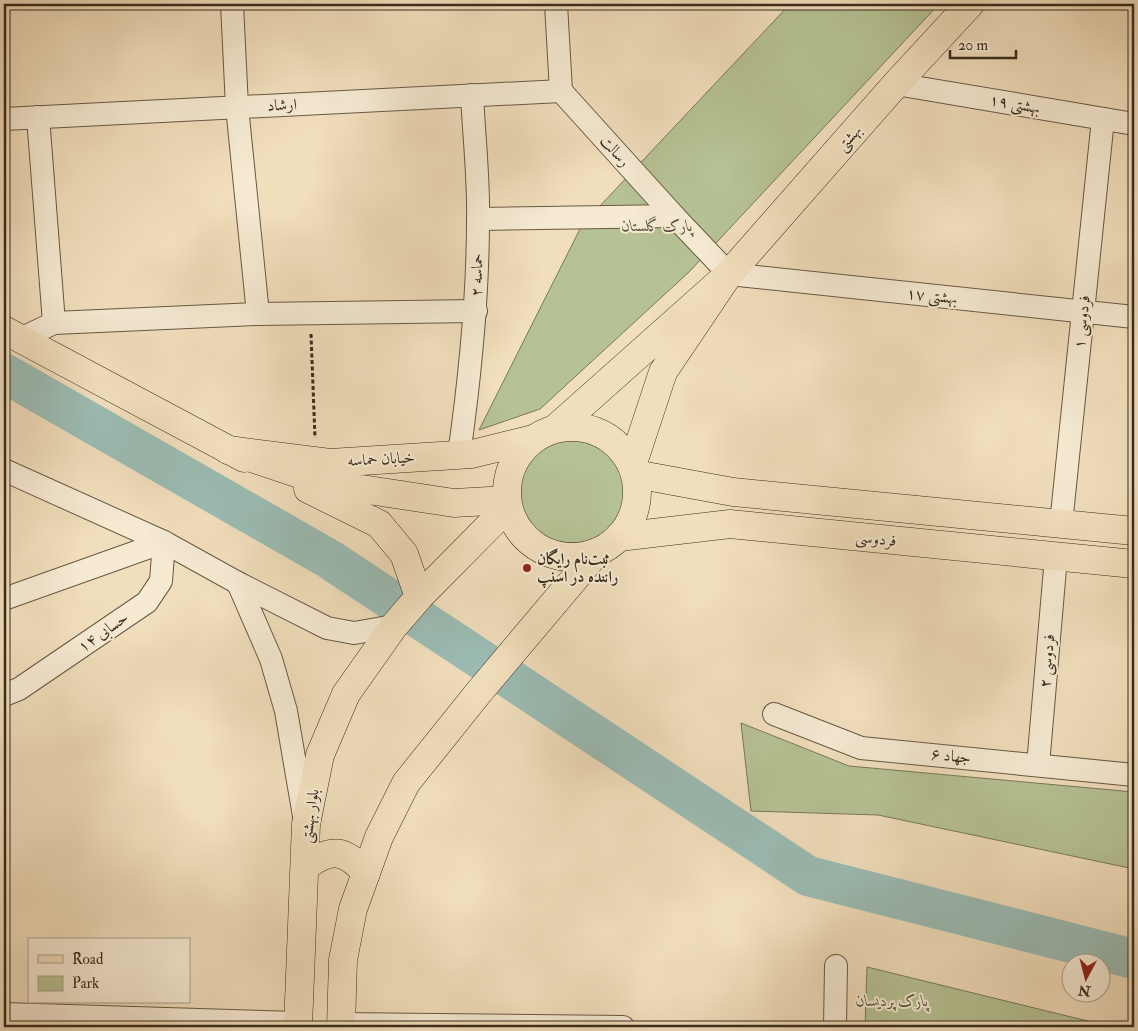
<svg xmlns="http://www.w3.org/2000/svg" width="1138" height="1031" viewBox="0 0 1138 1031" font-family="'IM FELL Double Pica',Amiri,serif">
	<rect width="100%" height="100%" fill="#f1debc"/>
	<filter id="stains"><feTurbulence type="fractalNoise" baseFrequency=".004" numOctaves="4"/><feColorMatrix values="0 0 0 0 .2 0 0 0 0 .09 0 0 0 0 .02 0 0 0 .5 -.17"/></filter>
	<radialGradient id="worn" r=".72"><stop offset=".6" stop-color="#630" stop-opacity="0"/><stop offset="1" stop-color="#630" stop-opacity=".3"/></radialGradient>
	<g fill="#b6c294" stroke="#787858">
		<polygon points="790,4 939,4 689,272 540,409 479,430 582,225"/>
		<circle cx="572" cy="490" r="53"/>
		<polygon points="741,723 849,766 1134,792 1134,869 878,815 751,811"/>
		<polygon points="867,967 1112,1027 865,1027"/>
	</g>
	<g fill="none" stroke-linecap="round" stroke-linejoin="round">
		<polyline stroke="#9bbcb4" stroke-width="40" points="4,373 329,559 808,876 1134,959"/>
		<defs>
			<g id="minor">
				<polyline points="232,4 237,107 258,314"/>
				<polyline points="556,4 561,91 674,216 729,274 1134,317"/>
				<polyline points="896,84 1134,124"/>
				<polyline points="38,117 54,323"/>
				<polyline points="4,119 561,91"/>
				<polyline points="479,219 674,216"/>
				<polyline points="20,339 54,323 258,314 476,311"/>
				<path d="M459,455c11,-78 19,-156 19,-235 1,-41 -4,-83 -6,-125"/>
				<polyline points="4,470 164,542 238,583 327,628 354,633 394,626"/>
				<polyline points="1061,524 1103,119"/>
				<polyline points="238,583 271,659 286,711 304,816"/>
				<polyline points="4,599 164,542 161,581 147,602 19,689 4,695"/>
				<polyline points="774,714 861,748 1134,775"/>
				<polyline points="1038,765 1056,557"/>
				<polyline points="4,1014 298,1023"/>
				<polyline points="341,1024 623,1027"/>
				<polyline points="835,1027 836,966"/>
			</g>
			<g id="major">
				<polyline points="729,274 896,84 970,4"/>
				<polyline points="4,330 244,458"/>
				<circle cx="572" cy="492" r="65"/>
				<polyline points="556,428 729,274 663,372 632,466"/>
				<polyline points="635,474 733,492 1134,531"/>
				<polyline points="308,489 379,524 404,554 419,597"/>
				<polyline points="507,500 454,503 329,484 228,450 330,463 472,454 533,439"/>
				<polyline points="619,537 730,524 1134,564"/>
				<path d="M305,867c26,-20 40,-18 61,6"/>
				<polyline points="298,1027 306,824 320,755 346,694 394,626 419,597 508,507"/>
				<polyline points="341,1027 343,960 353,909 379,837 406,783 479,692 597,552"/>
			</g>
		</defs>
		<use href="#minor" stroke="#675944" stroke-width="24"/>
		<use href="#major" stroke="#392d1c" stroke-width="29"/>
		<polyline stroke="#392d1c" stroke-width="3" stroke-dasharray="4 2.5" stroke-linecap="butt" points="311,334 315,438"/>
		<use href="#minor" stroke="#f6ead3" stroke-width="22"/>
		<use href="#major" stroke="#f1debc" stroke-width="28"/>
	</g>
	<circle fill="#8f2418" stroke="#f6ead3" stroke-width="2" cx="527" cy="568" r="5"/>
	<g text-anchor="middle" dominant-baseline="central" stroke-width="4" stroke-linejoin="round" paint-order="stroke">
		<g font-size="16" fill="#392d1c" stroke="#f6ead3">
			<text transform="translate(1015 104) rotate(10)">بهشتی ۱۹</text>
			<text transform="translate(282 105) rotate(-3)">ارشاد</text>
			<text transform="translate(849 138) rotate(-49)">بهشتی</text>
			<text transform="translate(615 151) rotate(48)">رسالت</text>
			<text transform="translate(477 275) rotate(-88)">حماسه ۲</text>
			<text transform="translate(932 296) rotate(6)">بهشتی ۱۷</text>
			<text transform="translate(1082 322) rotate(-84)">فردوسی ۱</text>
			<text transform="translate(381 459) rotate(-3)">خیابان حماسه</text>
			<text transform="translate(876 539) rotate(6)">فردوسی</text>
			<text transform="translate(103 632) rotate(-35)">حسابی ۱۴</text>
			<text transform="translate(1047 661) rotate(-85)">فردوسی ۲</text>
			<text transform="translate(951 756) rotate(6)">جهاد ۶</text>
			<text transform="translate(310 816) rotate(-82)">بلوار بهشتی</text>
		</g>
		<g font-size="16" font-style="italic" fill="#58523a" stroke="#f6ead3">
			<text x="657" y="226">پارک گلستان</text>
			<text x="892" y="1001">پارک پردیسان</text>
		</g>
		<g font-size="16" font-weight="bold" fill="#392d1c" stroke="#f6ead3" text-anchor="start">
			<text x="537" y="559">ثبت‌نام رایگان<tspan x="537" dy="18">راننده در اسنپ</tspan></text>
		</g>
	</g>
	<rect width="1138" height="1031" fill="none" stroke="#f1debc" stroke-width="20"/>
	<rect x="5" y="5" width="1128" height="1021" fill="none" stroke="#392d1c" stroke-width="2.5"/>
	<rect x="10" y="10" width="1118" height="1011" fill="none" stroke="#392d1c"/>
	<rect x="28" y="938" width="162" height="65" fill="#f6ead3" stroke="#aa9e8a"/>
	<rect x="38" y="955" width="25" height="8" fill="#f1debc" stroke="#aa9e8a"/>
	<text x="72" y="964" font-size="15" fill="#392d1c">Road</text>
	<rect x="38" y="976" width="25" height="15" fill="#b6c294" stroke="#aa9e8a"/>
	<text x="72" y="988" font-size="15" fill="#392d1c">Park</text>
	<g transform="translate(1086 978) rotate(187)"><circle r="24" fill="#f6ead3" stroke="#aa9e8a"/>
	<path d="M0-4L9 19L0 12L-9 19Z" fill="#8f2418"/>
	<text y="-8" font-size="14" font-weight="bold" text-anchor="middle" fill="#392d1c">N</text>
	</g>
	<path d="M950 50v8h66v-8" fill="none" stroke="#392d1c" stroke-width="2.5"/>
	<text x="958" y="50" font-size="15" fill="#392d1c" stroke="#f6ead3" stroke-width="4" paint-order="stroke">20 m</text>
	<rect width="100%" height="100%" filter="url(#stains)"/>
	<rect width="100%" height="100%" fill="url(#worn)"/>
</svg>
